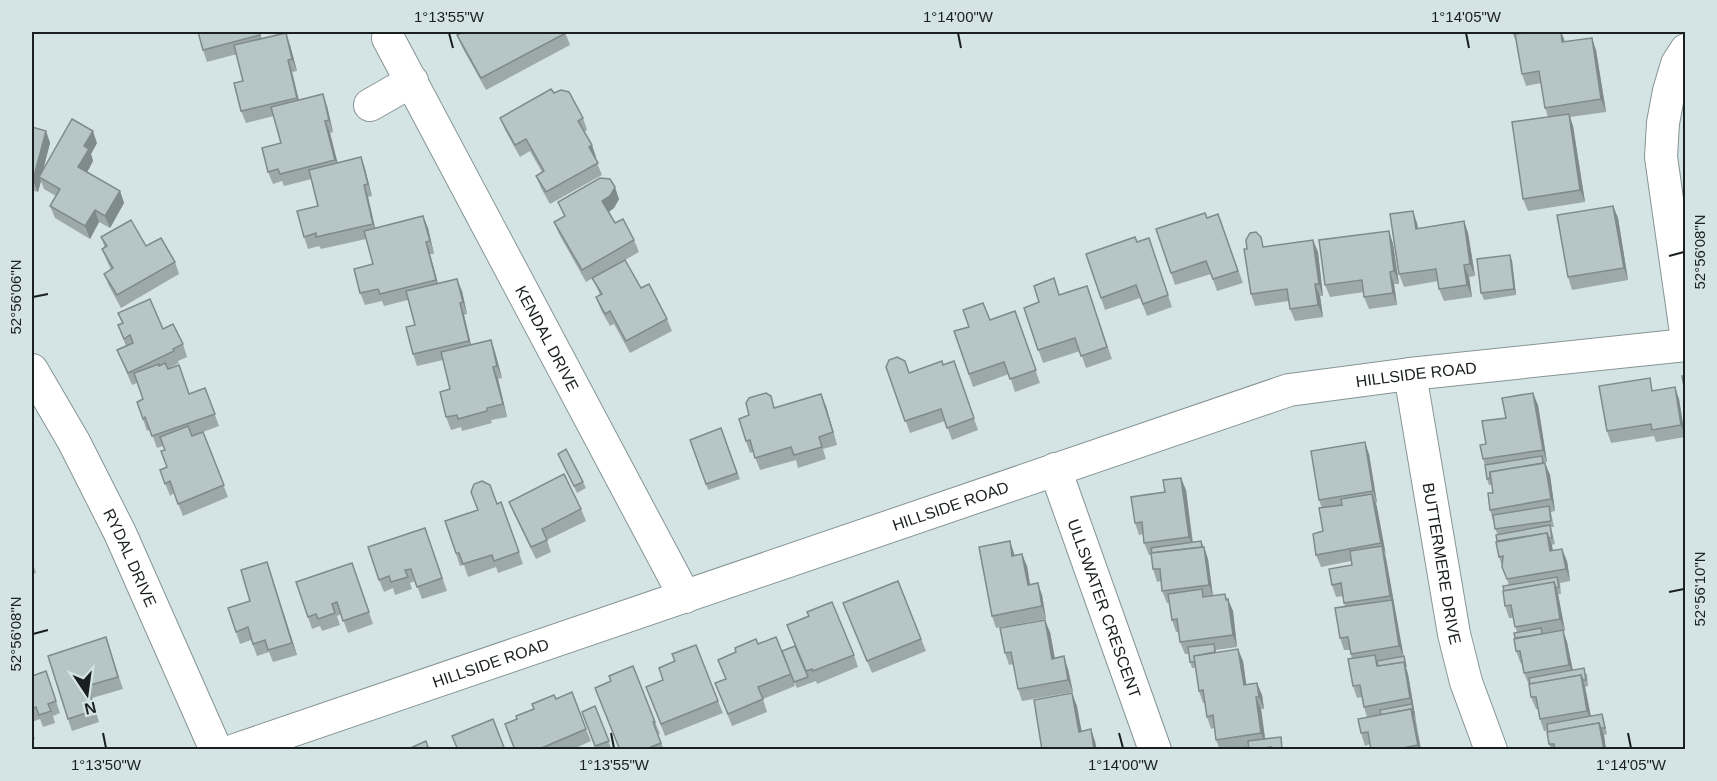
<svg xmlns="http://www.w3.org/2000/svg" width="1717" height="781" viewBox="0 0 1717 781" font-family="Arial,sans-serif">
	<rect width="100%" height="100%" fill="#d4e4e4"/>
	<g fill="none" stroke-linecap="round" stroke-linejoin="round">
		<defs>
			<g id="street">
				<path id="s1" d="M388,38l297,559"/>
				<polyline points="1686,50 1677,64 1669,91 1663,123 1661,157 1686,333"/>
				<polyline points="370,105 412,81"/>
				<path id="s2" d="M32,370l42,72 46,91 96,217"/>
				<path id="s3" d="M1410,374l44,260 12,48 25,68"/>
				<path id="s4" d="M1055,469l100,281"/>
				<path id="s5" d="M235,750l1054,-360 121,-16 276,-29"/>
			</g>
		</defs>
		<use href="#street" stroke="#869494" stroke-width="34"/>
		<use href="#street" stroke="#fff" stroke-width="32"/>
	</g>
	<g fill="#9da9a9">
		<polygon points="260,32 262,39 290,45 297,71 292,72 299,100 327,106 333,132 330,133 337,163 361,157 365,169 372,196 368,197 375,228 423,216 428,228 434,254 430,254 438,283 462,291 467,314 464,315 471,345 491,340 495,352 502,378 498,379 507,417 491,420 492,423 462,431 461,427 451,430 446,417 450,389 443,360 417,366 413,354 415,325 408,300 384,306 382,301 365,305 360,293 373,264 366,239 321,249 319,246 308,249 304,237 318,206 312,179 284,186 282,181 273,184 268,172 281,143 274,116 246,123 241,111 243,81 237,54 207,62 203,50"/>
		<polygon points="565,32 570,45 486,90 462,47 457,35"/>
		<polygon points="1512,32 1572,32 1573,33 1562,34 1565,42 1596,50 1606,112 1570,117 1573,126 1585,202 1528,211 1523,199 1548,117 1545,108 1541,83 1526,86 1522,74 1516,41"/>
		<polygon points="554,93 583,118 587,130 584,132 596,157 595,158 602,175 550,204 541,188 536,176 542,172 530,151 520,157 505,130 500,118"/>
		<polygon points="32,127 46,131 50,143 43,170 97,143 91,154 93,161 87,172 120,191 124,203 110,228 99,222 90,239 55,218 50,206 56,196 44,189 41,181 38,192 32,190"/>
		<polygon points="619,199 614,208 609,212 615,223 634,240 639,252 625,260 641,288 667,319 672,331 630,353 614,324 610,326 601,310 596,297 600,295 593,278 586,282 559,234 554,222 564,216 558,202"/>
		<polygon points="1613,206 1618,218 1628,280 1572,290 1568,277"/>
		<polygon points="1218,214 1243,283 1217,291 1211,274 1175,285 1156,229 1207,218"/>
		<polygon points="1464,221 1468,233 1475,276 1469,277 1472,297 1444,301 1439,289 1438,281 1404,287 1399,274 1417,223 1418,228"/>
		<polygon points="1389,231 1393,244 1399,284 1394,284 1397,305 1369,309 1364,297 1364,292 1330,297 1325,285"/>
		<polygon points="101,237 146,246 175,262 179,274 121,308 109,286 104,274 111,270 107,261 102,249 105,248"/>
		<polygon points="1149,238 1172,307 1147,316 1140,298 1105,310 1086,254 1137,242"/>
		<polygon points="1265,247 1318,252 1323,296 1320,296 1323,317 1295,321 1290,309 1289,301 1255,306 1251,294 1247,249"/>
		<polygon points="1512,261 1516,295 1484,300 1481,293"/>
		<polygon points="1087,286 1112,359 1086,368 1080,351 1043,363 1024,308"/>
		<polygon points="1015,311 1040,383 1015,392 1009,374 973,387 954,331"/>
		<polygon points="118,313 163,329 183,344 187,357 178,361 179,363 167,369 189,394 205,388 219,426 203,432 228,497 183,516 174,493 170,496 160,470 167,468 165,450 163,446 157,448 150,429 147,431 137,402 143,399 137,383 132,385 117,350 126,346 118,325 122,323"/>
		<polygon points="954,361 978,430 952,440 945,421 910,433 886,367 909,373 943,365"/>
		<polygon points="1655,391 1679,399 1685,437 1656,442 1654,436 1611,443 1607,431"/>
		<polygon points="1538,405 1547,462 1544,462 1550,475 1555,511 1551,512 1554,527 1551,527 1555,544 1551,545 1552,551 1567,561 1570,581 1560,583 1561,594 1558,594 1565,631 1563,631 1567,642 1573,670 1587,674 1588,686 1585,687 1591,716 1602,714 1604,721 1607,734 1604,735 1606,750 1551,750 1549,744 1548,731 1544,731 1540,719 1538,709 1536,709 1531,697 1529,685 1524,673 1522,663 1521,664 1516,651 1515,638 1517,633 1514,618 1509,618 1505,606 1509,585 1499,557 1497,534 1490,510 1493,493 1492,485 1489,485 1487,479 1485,465 1483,459 1486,444 1506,418"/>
		<polygon points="826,406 837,445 823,449 826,459 798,468 796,460 760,470 753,452 750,453 746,441 775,408"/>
		<polygon points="721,428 740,479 708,490 690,440"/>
		<polygon points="558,454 583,482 586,488 577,493"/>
		<polygon points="1369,454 1377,503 1376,503 1403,656 1408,674 1421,750 1371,750 1370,744 1365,746 1361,733 1367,717 1364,707 1362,697 1357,698 1353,686 1352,659 1350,650 1344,650 1340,638 1345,607 1343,596 1336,597 1332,585 1352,565 1351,561 1321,567 1316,555 1323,531 1322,508 1319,500"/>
		<polygon points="1186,490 1193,542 1201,541 1204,547 1208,559 1213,596 1227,600 1233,611 1237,647 1216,650 1216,652 1243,661 1246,684 1262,695 1264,709 1261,709 1265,739 1283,743 1239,750 1220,750 1216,740 1214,728 1211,729 1207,717 1205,703 1203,703 1199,691 1195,668 1192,668 1190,662 1189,654 1185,654 1180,642 1179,632 1176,632 1172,620 1169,603 1167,603 1162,591 1161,581 1157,582 1153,569 1151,555 1149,555 1144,543 1143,534 1139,535 1135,523"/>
		<polygon points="501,502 523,564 498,573 496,567 468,577 464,565 460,566 445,521"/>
		<polygon points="509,502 581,509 586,521 547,540 551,552 536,559 514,514"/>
		<polygon points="425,528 447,591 422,599 415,581 410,583 412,589 395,595 393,588 384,592 379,580"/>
		<polygon points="1014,553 1014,555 1027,566 1030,584 1042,595 1046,619 996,628 992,616"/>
		<polygon points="32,560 36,573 32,574"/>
		<polygon points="352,563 373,624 348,633 341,614 337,616 340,625 322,631 320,626 312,629 296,582"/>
		<polygon points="271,574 297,655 273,662 269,652 257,656 251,640 240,644 236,632 250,601"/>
		<polygon points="898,581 926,651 872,673 843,603"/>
		<polygon points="787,625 854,655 858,667 817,684 816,681 797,688 793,679 795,686 763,699 767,712 732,726 715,683 783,654 795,646"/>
		<polygon points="1050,632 1055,658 1068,669 1073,692 1022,701 1018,689 1014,664 1009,665 1005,653"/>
		<polygon points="110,649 123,689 92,698 99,722 72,731 68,719"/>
		<polygon points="46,671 60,713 53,716 55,723 43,727 40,719 32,722 32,676"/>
		<polygon points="651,699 718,701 723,713 665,736"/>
		<polygon points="600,700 655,722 660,734 658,734 664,750 620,750"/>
		<polygon points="595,706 611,748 606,750 597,750 582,712"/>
		<polygon points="517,719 586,729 591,741 571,750 514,750"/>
		<polygon points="32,730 35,739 32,740"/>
	</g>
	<g fill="#7f8a8a">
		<polygon points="1561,32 1564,39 1567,54 1562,42"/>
		<polygon points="286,33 290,45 297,71 292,59"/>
		<polygon points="1592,38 1596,50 1606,112 1601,99"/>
		<polygon points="288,60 292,72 301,110 297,98"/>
		<polygon points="323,94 327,106 333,132 329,120"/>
		<polygon points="1569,114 1573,126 1585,202 1580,190"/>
		<polygon points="325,121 330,133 340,172 335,160"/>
		<polygon points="46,131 50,143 41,178 39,177 41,181 38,192 33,180"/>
		<polygon points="93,131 97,143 91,154 93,161 83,180 78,167 84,146"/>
		<polygon points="592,145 596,157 593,159 589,147"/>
		<polygon points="361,157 365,169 372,196 368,184"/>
		<polygon points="364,185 368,197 377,236 373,224"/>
		<polygon points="615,187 619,199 614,208 607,213 602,201"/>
		<polygon points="120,191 124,203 110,228 105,216"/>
		<polygon points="1613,206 1618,218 1628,280 1624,268"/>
		<polygon points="95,210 99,222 90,239 85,226"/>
		<polygon points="1413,211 1417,223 1420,241 1416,229"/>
		<polygon points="423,216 428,228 434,254 430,241"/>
		<polygon points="1464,221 1468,233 1475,276 1470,264"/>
		<polygon points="1389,231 1393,244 1399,284 1394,271"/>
		<polygon points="1313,240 1318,252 1323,296 1319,284"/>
		<polygon points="426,242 430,254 440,292 436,280"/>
		<polygon points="1510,255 1512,261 1516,295 1514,289"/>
		<polygon points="1464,265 1469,277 1472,297 1467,285"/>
		<polygon points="1390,272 1394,284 1397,305 1393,293"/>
		<polygon points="457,279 462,291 467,314 463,302"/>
		<polygon points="1315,284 1320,296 1323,317 1318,305"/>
		<polygon points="460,303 464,315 473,353 469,341"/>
		<polygon points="491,340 495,352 502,378 497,366"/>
		<polygon points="493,367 498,379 507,417 503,404"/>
		<polygon points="1675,387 1679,399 1685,437 1681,425"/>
		<polygon points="1533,393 1538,405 1547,462 1543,450"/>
		<polygon points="821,394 826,406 837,445 833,432"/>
		<polygon points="1365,442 1369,454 1377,503 1373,491"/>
		<polygon points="1545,463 1550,475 1555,511 1551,499"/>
		<polygon points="1181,478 1186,490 1193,549 1189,537"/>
		<polygon points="1372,494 1377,507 1386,555 1381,543"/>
		<polygon points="1547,533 1552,545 1555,563 1550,551"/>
		<polygon points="1010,541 1014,553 1017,568 1012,556"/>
		<polygon points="1382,546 1386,558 1404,658 1399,646"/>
		<polygon points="1204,547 1208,559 1213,597 1209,585"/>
		<polygon points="1562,549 1567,561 1570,581 1566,569"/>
		<polygon points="1022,554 1027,566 1032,597 1028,585"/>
		<polygon points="267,562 271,574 297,655 292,643"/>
		<polygon points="1554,582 1558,594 1565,631 1560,619"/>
		<polygon points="1038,583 1042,595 1046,619 1042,606"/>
		<polygon points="1225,594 1229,606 1228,599 1233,611 1237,647 1233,635"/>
		<polygon points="1045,620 1050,632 1057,671 1052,659"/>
		<polygon points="1563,630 1567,642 1574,677 1569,665"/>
		<polygon points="1238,649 1243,661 1248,697 1244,685"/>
		<polygon points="1064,656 1068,669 1073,692 1068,680"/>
		<polygon points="1404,662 1408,674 1416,721 1410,698"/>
		<polygon points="1581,675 1585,687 1592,723 1587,711"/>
		<polygon points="1257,683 1262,695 1264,709 1259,697"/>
		<polygon points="1072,693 1077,706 1084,744 1079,732"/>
		<polygon points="1256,697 1261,709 1266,745 1261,733"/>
		<polygon points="1411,709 1415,721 1421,750 1419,750 1418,745"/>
		<polygon points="1599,723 1604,735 1606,750 1604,750"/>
		<polygon points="1091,729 1095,741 1097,750 1094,750"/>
	</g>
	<g fill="#b6c5c5" stroke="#7f8a8a" stroke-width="1.5">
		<polygon points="198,32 259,32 260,35 203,50"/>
		<polygon points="463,32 565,32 566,33 481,78 457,35"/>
		<polygon points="1531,32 1561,32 1562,42 1592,38 1601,99 1545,108 1539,71 1522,74 1515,34"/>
		<polygon points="286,33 292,59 288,60 297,98 241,111 234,83 243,81 234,45"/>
		<polygon points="551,89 554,93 561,90 569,92 583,118 578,121 592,145 589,147 598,163 546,192 536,176 544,171 526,139 515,145 500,118"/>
		<polygon points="323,94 329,120 325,121 335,160 280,174 278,169 268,172 262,148 281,143 271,107"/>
		<polygon points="1569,114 1580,190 1523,199 1512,122"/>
		<polygon points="72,119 93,131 84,146 89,149 78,167 120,191 105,216 95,210 85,226 50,206 60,189 39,177"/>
		<polygon points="32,127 46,131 33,180 32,179"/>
		<polygon points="361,157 368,184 364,185 373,224 316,237 316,233 304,237 297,211 318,206 309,170"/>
		<polygon points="600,178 610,179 615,187 610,196 602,201 615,223 623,219 634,240 582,270 554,222 565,216 558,202"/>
		<polygon points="1613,206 1624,268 1568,277 1557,215"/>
		<polygon points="1413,211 1416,229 1464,221 1470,264 1464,265 1467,285 1439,289 1436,269 1399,274 1390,214"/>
		<polygon points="1205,213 1207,218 1218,214 1238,271 1213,279 1206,261 1171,273 1156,229"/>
		<polygon points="423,216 430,241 426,242 436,280 380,294 378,289 360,293 354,269 373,264 364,231"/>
		<polygon points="131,220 146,246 161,238 175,262 117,295 104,274 113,268 102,249 107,246 101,237"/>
		<polygon points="1389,231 1394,271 1390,272 1393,293 1364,297 1362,280 1325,285 1319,240"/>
		<polygon points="1256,232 1261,237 1263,247 1313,240 1319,284 1315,284 1318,305 1290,309 1287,289 1251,294 1244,249 1247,249 1246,240 1250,233"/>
		<polygon points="1135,237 1137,242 1149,238 1168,295 1143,304 1136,285 1101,298 1086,254"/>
		<polygon points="1510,255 1514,289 1481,293 1477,259"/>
		<polygon points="625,260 641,288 649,284 667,319 626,341 610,311 605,314 596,297 602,294 592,278"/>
		<polygon points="1054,278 1059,295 1087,286 1107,347 1081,356 1075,338 1038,350 1024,308 1039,302 1034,286"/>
		<polygon points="457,279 463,302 460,303 469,341 413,354 406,327 415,325 406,291"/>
		<polygon points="150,299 163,329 173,324 183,344 173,349 174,351 128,373 117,350 133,343 130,335 124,339 118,325 123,323 118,313"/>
		<polygon points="983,303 990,320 1015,311 1036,370 1010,379 1004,362 969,374 954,331 969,327 963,310"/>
		<polygon points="491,340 497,366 493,367 503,404 487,408 487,411 458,419 457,415 446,417 440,392 450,389 441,352"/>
		<polygon points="897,357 905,361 909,373 942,361 943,365 954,361 974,418 947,428 941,409 905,421 886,367 889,360"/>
		<polygon points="165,363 168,369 179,365 189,394 205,388 215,414 152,436 145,417 143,419 137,402 143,399 134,373 159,364 159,366"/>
		<polygon points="1686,375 1686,397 1682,376"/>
		<polygon points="1650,378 1652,391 1675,387 1681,425 1652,430 1651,424 1607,431 1599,386"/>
		<polygon points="766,393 771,396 774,408 821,394 833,432 819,437 822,447 794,455 791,447 755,458 750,440 746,441 739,419 749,415 746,403 749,398"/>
		<polygon points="1533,393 1543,450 1483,459 1480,445 1486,444 1482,421 1506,418 1502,398"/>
		<polygon points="188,426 192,436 203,432 224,485 178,504 170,481 165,484 160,470 167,467 161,451 165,450 160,437"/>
		<polygon points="721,428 737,473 706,484 690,440"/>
		<polygon points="1365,442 1373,491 1319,500 1311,451"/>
		<polygon points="566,449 583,482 574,486 558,454"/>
		<polygon points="1542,456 1543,463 1490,472 1490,478 1487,479 1485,465"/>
		<polygon points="1545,463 1551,499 1490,510 1488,493 1493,493 1490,472"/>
		<polygon points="564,474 581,509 542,529 547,540 531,547 509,502"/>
		<polygon points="1181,478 1189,537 1144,543 1142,522 1135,523 1131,497 1165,492 1163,480"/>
		<polygon points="482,481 490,485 497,504 501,502 519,552 494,561 492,555 463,564 459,553 456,553 445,521 478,510 471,492 474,484"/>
		<polygon points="1372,494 1381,543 1316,555 1313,534 1323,531 1319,508 1342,505 1341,499"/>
		<polygon points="1549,506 1551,521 1495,529 1493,515"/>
		<polygon points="1550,525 1552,538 1549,538 1547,533 1497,541 1496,535"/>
		<polygon points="425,528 442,578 417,587 411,569 405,570 408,577 391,582 389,576 379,580 368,547"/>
		<polygon points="1547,533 1550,551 1562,549 1566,569 1507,579 1502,567 1503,556 1499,557 1496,542"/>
		<polygon points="1010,541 1012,556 1022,554 1028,585 1038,583 1042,606 992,616 979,547"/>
		<polygon points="1201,541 1202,547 1152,553 1151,548"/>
		<polygon points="1382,546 1390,596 1344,603 1341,583 1332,585 1329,569 1352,565 1350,551"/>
		<polygon points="1204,547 1209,585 1162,591 1160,569 1153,569 1151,553"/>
		<polygon points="267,562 292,643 268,650 265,640 253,644 248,627 236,632 228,608 250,601 241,570"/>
		<polygon points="352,563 369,612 343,621 337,602 332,604 335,613 318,619 316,614 308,617 296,582"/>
		<polygon points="1557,577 1559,587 1556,588 1554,582 1504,591 1503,586"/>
		<polygon points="898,581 921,639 867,661 843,603"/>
		<polygon points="1554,582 1560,619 1515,627 1511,605 1505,606 1503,591"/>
		<polygon points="1202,589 1203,597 1225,594 1226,600 1228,599 1233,635 1180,642 1177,619 1172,620 1168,594"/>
		<polygon points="1392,600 1399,646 1351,654 1348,637 1340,638 1335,608"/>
		<polygon points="832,602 854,655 813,671 812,669 806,671 787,625 809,616 807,612"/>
		<polygon points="1045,620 1052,659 1064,656 1068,680 1018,689 1011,652 1005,653 1000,628"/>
		<polygon points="1541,628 1542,634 1515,638 1514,633"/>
		<polygon points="1563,630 1569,665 1524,673 1520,651 1516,651 1514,639"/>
		<polygon points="106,637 118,677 87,686 95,710 68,719 48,656"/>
		<polygon points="776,637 791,674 758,687 763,699 728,714 715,683 726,679 718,660 736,652 735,648 756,639 758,644"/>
		<polygon points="1214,644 1215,652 1194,656 1195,662 1190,662 1188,647"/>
		<polygon points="696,645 718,701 661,724 646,687 663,680 659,668 675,661 672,654"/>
		<polygon points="795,646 808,677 794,682 782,651"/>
		<polygon points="1238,649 1244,685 1257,683 1259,697 1256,697 1261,733 1216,740 1213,715 1207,717 1203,690 1199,691 1194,656"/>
		<polygon points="1375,655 1377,666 1404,662 1410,698 1364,707 1360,685 1353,686 1348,659"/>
		<polygon points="1404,656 1406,667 1404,662 1378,666 1377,661"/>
		<polygon points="633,666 655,722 653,722 661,743 644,750 620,750 595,688 611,681 609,676"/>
		<polygon points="1584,668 1586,680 1583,680 1581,675 1530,684 1529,678"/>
		<polygon points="46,671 56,701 48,704 51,711 39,715 36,707 32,709 32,676"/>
		<polygon points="1581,675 1587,711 1540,719 1536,697 1531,697 1529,684"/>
		<polygon points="572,692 586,729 537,750 515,750 505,724 517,719 516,716 534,709 532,704 554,695 556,699"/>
		<polygon points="1072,693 1079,732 1091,729 1094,750 1042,750 1034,700"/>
		<polygon points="1412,704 1414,715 1413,715 1411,709 1381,715 1380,710"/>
		<polygon points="595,706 609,741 595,746 582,712"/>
		<polygon points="1411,709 1418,745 1393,750 1371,750 1368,732 1361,733 1358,719"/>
		<polygon points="1602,714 1605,728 1601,728 1599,723 1548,732 1547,724"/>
		<polygon points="493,719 505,750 458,750 452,736"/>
		<polygon points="1599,723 1604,750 1555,750 1554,744 1549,744 1547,732"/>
		<polygon points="1281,737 1282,750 1272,750 1271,747 1249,750 1248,741"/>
		<polygon points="426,741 429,750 406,750"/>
		<polygon points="1271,747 1272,750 1252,750"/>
	</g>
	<path fill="none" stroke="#1a1f1f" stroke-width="2" d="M449,33l4,15M958,33l3,15M1466,33l3,15M1669,256l15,-4M33,297l15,-3M1669,592l15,-3M33,634l15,-4M103,733l3,15M611,733l3,15M1119,733l4,15M1628,733l3,15"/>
	<g text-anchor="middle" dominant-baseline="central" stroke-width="6" stroke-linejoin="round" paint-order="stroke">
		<g font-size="16" fill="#1a1f1f" stroke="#d4e4e4">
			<text stroke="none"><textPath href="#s1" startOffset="340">KENDAL DRIVE</textPath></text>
			<text stroke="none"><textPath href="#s5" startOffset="1242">HILLSIDE ROAD</textPath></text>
			<text stroke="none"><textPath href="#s5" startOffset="756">HILLSIDE ROAD</textPath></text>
			<text stroke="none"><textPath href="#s2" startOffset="212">RYDAL DRIVE</textPath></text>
			<text stroke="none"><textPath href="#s3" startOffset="192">BUTTERMERE DRIVE</textPath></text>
			<text stroke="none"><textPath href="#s4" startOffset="148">ULLSWATER CRESCENT</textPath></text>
			<text stroke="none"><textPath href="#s5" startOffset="270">HILLSIDE ROAD</textPath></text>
		</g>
	</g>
	<rect width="1717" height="781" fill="none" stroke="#d4e4e4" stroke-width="66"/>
	<g transform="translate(87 694) rotate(167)" stroke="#d4e4e4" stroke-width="4.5" paint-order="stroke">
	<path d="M0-4.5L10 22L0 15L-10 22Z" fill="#1a1f1f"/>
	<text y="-9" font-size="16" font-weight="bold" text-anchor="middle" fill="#1a1f1f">N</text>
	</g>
	<rect x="33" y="33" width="1651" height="715" fill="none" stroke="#1a1f1f" stroke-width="2"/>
	<g font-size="15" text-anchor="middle" fill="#1a1f1f">
		<text x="449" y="22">1°13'55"W</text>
		<text x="958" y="22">1°14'00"W</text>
		<text x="1466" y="22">1°14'05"W</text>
		<text transform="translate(1700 252) rotate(-90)" y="5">52°56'08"N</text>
		<text transform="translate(16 297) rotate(-90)" y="5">52°56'06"N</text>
		<text transform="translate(1700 589) rotate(-90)" y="5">52°56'10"N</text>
		<text transform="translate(16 634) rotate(-90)" y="5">52°56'08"N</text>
		<text x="106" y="770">1°13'50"W</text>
		<text x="614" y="770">1°13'55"W</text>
		<text x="1123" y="770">1°14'00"W</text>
		<text x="1631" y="770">1°14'05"W</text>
	</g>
</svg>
